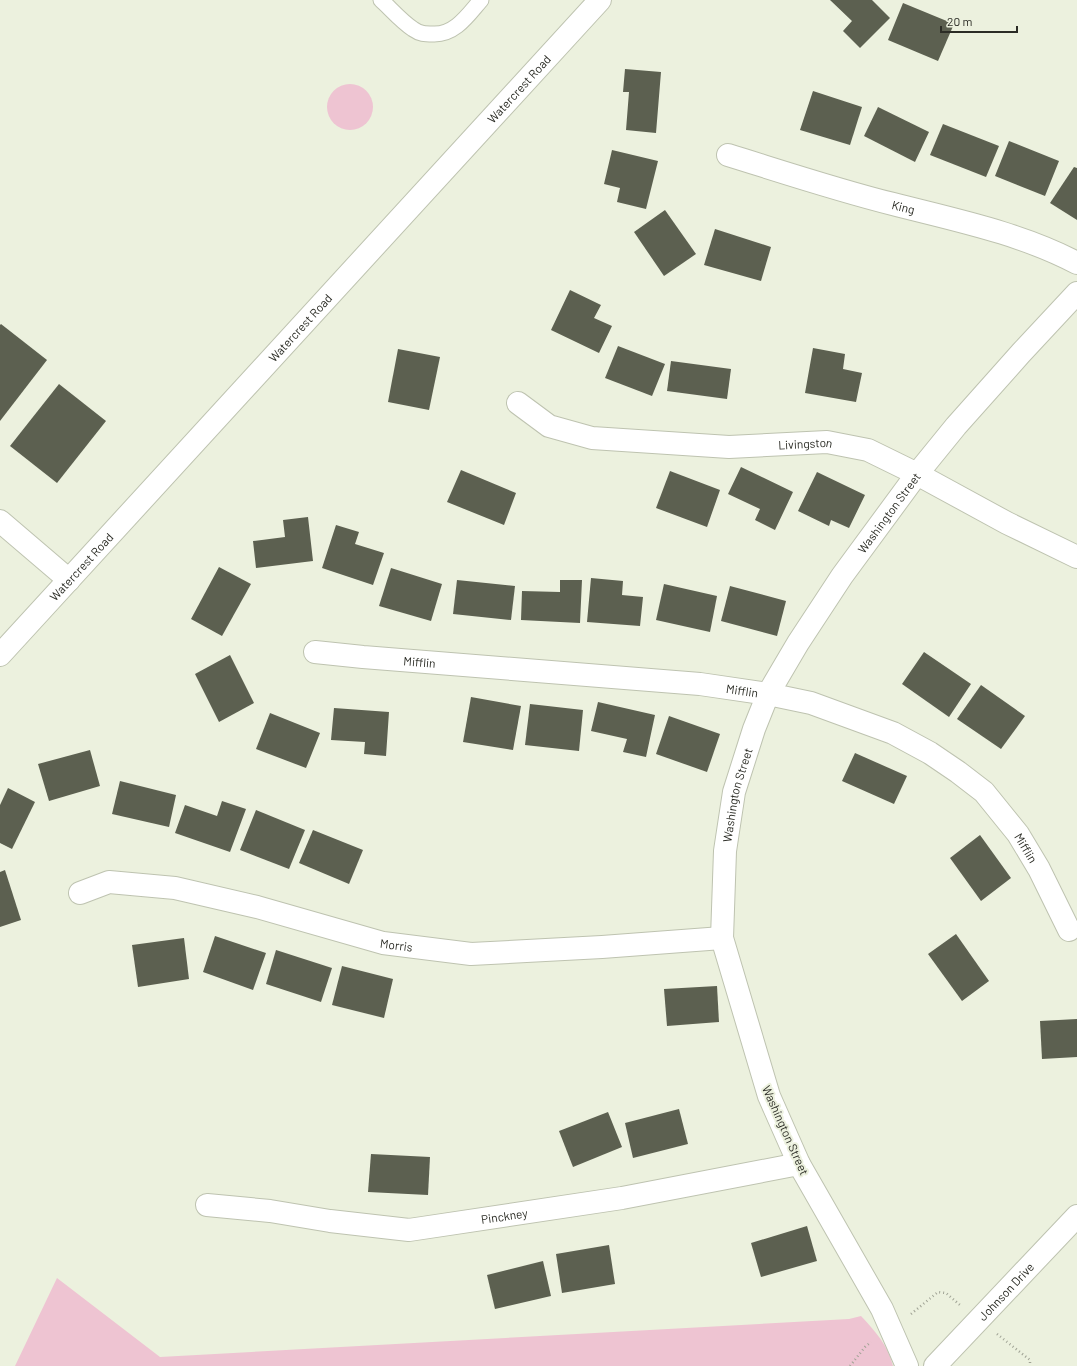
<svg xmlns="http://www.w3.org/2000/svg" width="1077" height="1366" viewBox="0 0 1077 1366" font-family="Barlow,sans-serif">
	<rect width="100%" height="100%" fill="#ecf1de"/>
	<g fill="#eec4d2">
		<circle cx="350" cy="107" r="23"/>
		<path d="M57,1278l103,79 689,-38 12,-3c14,15 27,29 32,50h-878z"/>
	</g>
	<g fill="#5c6050">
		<polygon points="830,0 872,0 890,18 860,48 843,31 852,21"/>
		<polygon points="903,3 954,24 938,61 888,40"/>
		<polygon points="625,69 661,72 656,133 626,130 629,92 623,92"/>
		<polygon points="813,91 862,107 850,145 800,130"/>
		<polygon points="878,107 929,132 915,162 864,136"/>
		<polygon points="943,124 999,146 986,177 930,155"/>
		<polygon points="1009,141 1059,161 1045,196 995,176"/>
		<polygon points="612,150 658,161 646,209 617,202 620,188 604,184"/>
		<polygon points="1074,167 1077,168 1077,220 1050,203"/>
		<polygon points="665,210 696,254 664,276 634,232"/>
		<polygon points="715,229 771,247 761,281 704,265"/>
		<polygon points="570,290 601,305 594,318 612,326 599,353 551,330"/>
		<polygon points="1,324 47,360 0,421 0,325"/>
		<polygon points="618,346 665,364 652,396 605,378"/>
		<polygon points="813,348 845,354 843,369 862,373 856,402 805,393"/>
		<polygon points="398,349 440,357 429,410 388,402"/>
		<polygon points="671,361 731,369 727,399 667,391"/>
		<polygon points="59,384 106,421 57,483 10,446"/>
		<polygon points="741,467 793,492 775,530 755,520 760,509 728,494"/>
		<polygon points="461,470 516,493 504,525 447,502"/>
		<polygon points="670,471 720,490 707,527 656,508"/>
		<polygon points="817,472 865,495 849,528 831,520 829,526 798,511"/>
		<polygon points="308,517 313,561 256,568 253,541 285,537 283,520"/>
		<polygon points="336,525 359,532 355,544 384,553 373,585 322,568"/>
		<polygon points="219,567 251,584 222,636 191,619"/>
		<polygon points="391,568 442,584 431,621 379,606"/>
		<polygon points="591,578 623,581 622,595 643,597 640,626 587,622"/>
		<polygon points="457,580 515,586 511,620 453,614"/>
		<polygon points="560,580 582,580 580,623 521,620 522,591 560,592"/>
		<polygon points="664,584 717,596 710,632 656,620"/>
		<polygon points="730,586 786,601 777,636 721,621"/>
		<polygon points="924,652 971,684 949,717 902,684"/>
		<polygon points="230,655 254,703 219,722 195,674"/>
		<polygon points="981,685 1025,716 1001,749 957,719"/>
		<polygon points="471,697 521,706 513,750 463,742"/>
		<polygon points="598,702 655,715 646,757 623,752 627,739 591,731"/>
		<polygon points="530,704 583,710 579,751 525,745"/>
		<polygon points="334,708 389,712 386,756 364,754 365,742 331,740"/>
		<polygon points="270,713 320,733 306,768 256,749"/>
		<polygon points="669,716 720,734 707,772 656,754"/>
		<polygon points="90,750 100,786 49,801 38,764"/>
		<polygon points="855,753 907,776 894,804 842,781"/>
		<polygon points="120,781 176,795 169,827 112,814"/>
		<polygon points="8,788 35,802 12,849 0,843 0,805"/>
		<polygon points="222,801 246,809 230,852 175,833 185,805 217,816"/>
		<polygon points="256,810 305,830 289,869 240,850"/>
		<polygon points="313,830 363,850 349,884 299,863"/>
		<polygon points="980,835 1011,878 981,901 950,858"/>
		<polygon points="5,870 21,920 0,927 0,872"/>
		<polygon points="956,934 989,981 962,1001 928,954"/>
		<polygon points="215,936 266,953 253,990 203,972"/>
		<polygon points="184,938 189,979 138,987 132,945"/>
		<polygon points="276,950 332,968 321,1002 266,984"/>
		<polygon points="342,966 393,979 384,1018 332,1005"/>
		<polygon points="717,986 719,1022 667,1026 664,989"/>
		<polygon points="1077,1019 1077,1057 1042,1059 1040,1021"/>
		<polygon points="679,1109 688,1144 633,1158 625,1123"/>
		<polygon points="608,1112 622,1147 573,1167 559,1131"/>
		<polygon points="371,1154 430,1157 428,1195 368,1192"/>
		<polygon points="807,1226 817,1261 761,1277 751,1243"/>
		<polygon points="609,1245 615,1284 562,1293 556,1254"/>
		<polygon points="543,1261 551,1296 495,1309 487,1275"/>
	</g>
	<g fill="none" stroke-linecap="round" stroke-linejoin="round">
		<defs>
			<path id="service" d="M381,0c10,9 20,21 32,29 7,5 12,5 20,5 22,1 35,-19 48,-34"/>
			<g id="minor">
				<path id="s1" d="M728,155c55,17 109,35 165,49 62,16 127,29 184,59"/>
				<path id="s2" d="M518,403l31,23 43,12 137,9 98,-5 41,8 49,24 90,49 70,34"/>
				<polyline points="0,521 69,580"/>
				<path id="s3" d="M315,652l48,5 337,27 68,10 43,9 82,30 37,20 28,19 26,20 34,42 21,35 30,61"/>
				<path id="s4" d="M80,893l29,-11 66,6 82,19 126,36 88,11 131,-7 120,-9"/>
				<path id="s5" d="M207,1205l63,6 60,10 79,9 213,-32 177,-34"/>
				<path id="s6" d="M907,1366l-25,-57 -83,-145 -30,-68 -47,-158 3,-87 9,-59 20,-63 14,-35 30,-51 44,-67 75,-102 39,-48 65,-73 56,-60"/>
			</g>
			<g id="tertiary">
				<path id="s7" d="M0,655l600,-655"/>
				<path id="s8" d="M935,1366l142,-150"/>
			</g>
		</defs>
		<use href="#service" stroke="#bec3b0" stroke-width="17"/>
		<use href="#minor" stroke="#bec3b0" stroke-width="24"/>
		<use href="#tertiary" stroke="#bec3b0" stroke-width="24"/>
		<g stroke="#a0a395" stroke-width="2.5" stroke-dasharray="1 3" stroke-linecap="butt">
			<polyline points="911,1314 938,1292 946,1293 960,1305"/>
			<polyline points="997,1334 1030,1360 1030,1366"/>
			<polyline points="850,1366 865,1347 871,1342"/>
		</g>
		<use href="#service" stroke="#fff" stroke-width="15"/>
		<use href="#minor" stroke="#fff" stroke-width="22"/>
		<use href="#tertiary" stroke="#fff" stroke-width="22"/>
	</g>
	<g text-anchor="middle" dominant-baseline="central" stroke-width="4" stroke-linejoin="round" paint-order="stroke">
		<g font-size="12" fill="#2b2c25" stroke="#ecf1de">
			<text stroke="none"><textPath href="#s7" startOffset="768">Watercrest Road</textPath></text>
			<text stroke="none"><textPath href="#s1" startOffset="183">King</textPath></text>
			<text stroke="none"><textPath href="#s7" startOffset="444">Watercrest Road</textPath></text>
			<text stroke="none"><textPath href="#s2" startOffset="297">Livingston</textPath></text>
			<text stroke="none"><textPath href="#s6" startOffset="937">Washington Street</textPath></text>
			<text stroke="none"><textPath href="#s7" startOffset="120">Watercrest Road</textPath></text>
			<text stroke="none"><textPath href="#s3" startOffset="105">Mifflin</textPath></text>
			<text stroke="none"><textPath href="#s3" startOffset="429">Mifflin</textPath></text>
			<text stroke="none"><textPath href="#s6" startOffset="613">Washington Street</textPath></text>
			<text stroke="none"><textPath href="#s3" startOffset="765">Mifflin</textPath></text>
			<text stroke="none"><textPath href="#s4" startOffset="326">Morris</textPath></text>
			<text transform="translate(786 1130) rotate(66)">Washington Street</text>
			<text stroke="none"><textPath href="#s5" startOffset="300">Pinckney</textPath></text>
			<text stroke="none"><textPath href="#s8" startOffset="103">Johnson Drive</textPath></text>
		</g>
	</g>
	<path d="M941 26v6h76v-6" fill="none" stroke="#2b2c25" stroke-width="2"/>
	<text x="947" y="26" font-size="12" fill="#2b2c25" stroke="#ecf1de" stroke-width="3" paint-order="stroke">20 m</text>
</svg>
